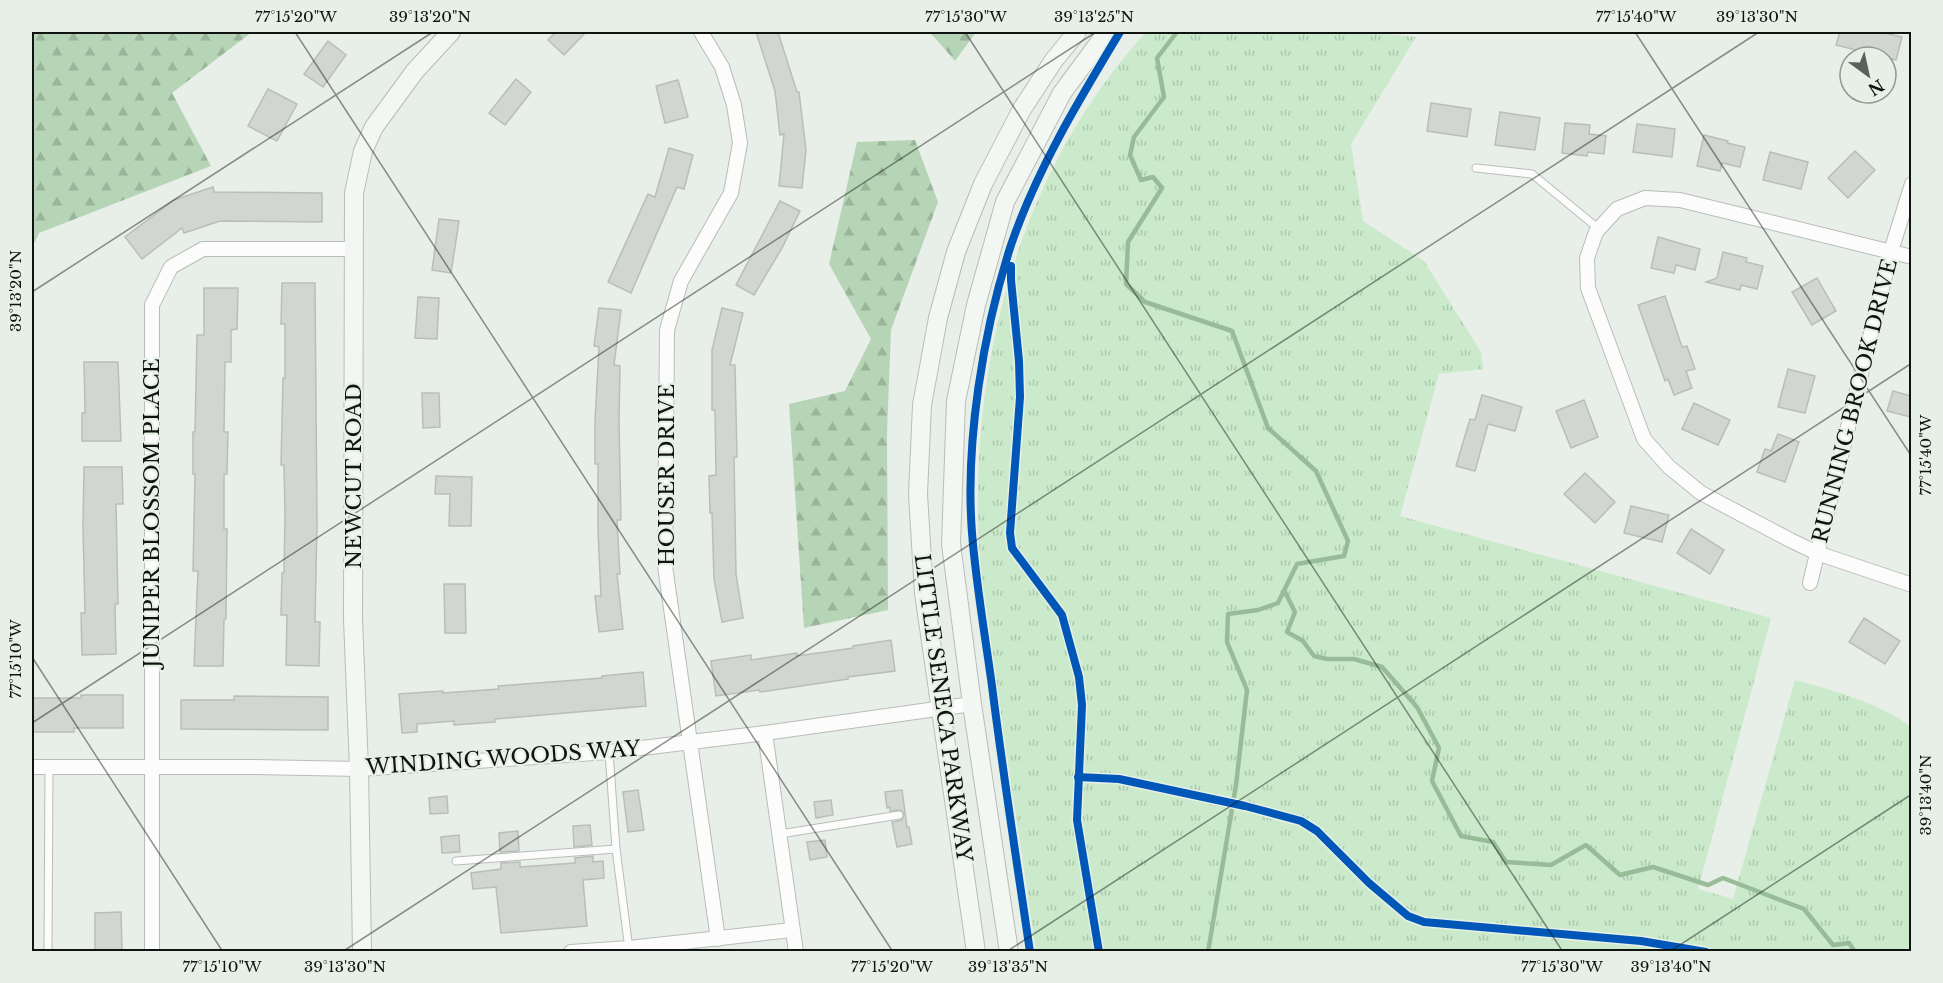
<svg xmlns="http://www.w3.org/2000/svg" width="1943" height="983" viewBox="0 0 1943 983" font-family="'Libre Baskerville',serif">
	<defs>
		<pattern id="forest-firs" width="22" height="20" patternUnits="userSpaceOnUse" patternTransform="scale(1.5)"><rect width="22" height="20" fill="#b6d4b6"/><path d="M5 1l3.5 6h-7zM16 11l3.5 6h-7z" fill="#9bb59b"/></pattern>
		<pattern id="park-tufts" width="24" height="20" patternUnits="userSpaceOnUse" patternTransform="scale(1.5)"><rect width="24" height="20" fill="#cbeacb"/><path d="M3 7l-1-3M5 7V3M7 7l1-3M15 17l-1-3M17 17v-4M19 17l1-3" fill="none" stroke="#adc8ad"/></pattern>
	</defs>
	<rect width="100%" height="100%" fill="#e8eee8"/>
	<g fill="url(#forest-firs)">
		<polygon points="32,32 252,32 172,93 211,166 39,233 32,248"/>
		<polygon points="930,32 976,32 955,61"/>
		<polygon points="915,140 938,202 891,330 887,433 888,610 804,628 789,404 845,391 871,339 829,264 857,142"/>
	</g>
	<path fill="url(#park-tufts)" d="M1146,32h215l55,5 -65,107 12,77 61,40 57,91 2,17 -44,5 -39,142 371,102 -73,271 35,10 62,-219c35,9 89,25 116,47v224h-875c-12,-83 -25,-166 -37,-249 -9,-61 -20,-121 -21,-183 -3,-177 47,-354 168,-487z"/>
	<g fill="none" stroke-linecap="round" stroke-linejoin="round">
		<g stroke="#98bc98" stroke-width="4.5">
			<polyline points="1177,32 1157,58 1164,97 1134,137 1130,155 1141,180 1153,177 1162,188 1128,242 1126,284 1145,302 1232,331 1268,428 1316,471 1348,541 1344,556 1297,564 1278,603 1258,610 1228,614 1227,642 1247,690 1236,785 1208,952"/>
			<polyline points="1284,590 1295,612 1287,632 1303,641 1314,656 1327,659 1354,659 1382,667 1417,707 1439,748 1432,781 1461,836 1493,842 1506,862 1551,865 1586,845 1620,875 1653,867 1708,885 1723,878 1804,909 1833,945 1849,943 1855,952"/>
		</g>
	</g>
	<g fill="#d2d6d2" stroke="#b9beb9" stroke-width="1.5">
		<polygon points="556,32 586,32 564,55 548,40"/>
		<polygon points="756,32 778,32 797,92 799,92 806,150 802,188 779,186 784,134 780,135 775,91"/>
		<polygon points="1840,32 1880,32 1902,37 1896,60 1836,45"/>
		<polygon points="328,41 346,55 323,87 304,74"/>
		<polygon points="516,79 531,92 505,125 489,113"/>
		<polygon points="678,80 688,117 665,123 656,86"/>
		<polygon points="268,89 297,104 277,141 248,126"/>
		<polygon points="1431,103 1471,109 1467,137 1427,131"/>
		<polygon points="1500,112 1540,118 1535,150 1495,145"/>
		<polygon points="1565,123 1590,125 1589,134 1606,136 1604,154 1588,152 1587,156 1562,153"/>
		<polygon points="1637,124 1675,129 1672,157 1633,152"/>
		<polygon points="1704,135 1728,141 1727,143 1745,147 1740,167 1722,163 1720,171 1697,166"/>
		<polygon points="669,148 693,155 684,189 677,187 631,293 608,282 648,194 655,197"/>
		<polygon points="1855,151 1875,170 1848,198 1828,178"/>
		<polygon points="1770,152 1808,162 1801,189 1763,180"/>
		<polygon points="213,187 214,192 322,193 322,222 220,221 184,233 182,228 142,259 125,237 174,200"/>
		<polygon points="780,201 800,211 782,248 754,295 736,285"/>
		<polygon points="439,219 459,221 451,273 432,270"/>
		<polygon points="1658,237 1700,249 1695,270 1676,265 1674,273 1651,268"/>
		<polygon points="1723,252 1747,258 1746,262 1763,266 1757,289 1741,285 1740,290 1706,282 1717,278"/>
		<polygon points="1817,278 1836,311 1812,325 1792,292"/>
		<polygon points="282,283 315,283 317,523 315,622 320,622 319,666 286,665 287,615 281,615 282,573 284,573 285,517 284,465 281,465 283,378 285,378 285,324 281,324"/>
		<polygon points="204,288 238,288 237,329 231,330 231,362 225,362 224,432 228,432 227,474 224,474 224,529 227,529 226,619 224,619 223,666 194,666 198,571 193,571 195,474 193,474 193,432 195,432 197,335 204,335"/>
		<polygon points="1665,296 1682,347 1687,346 1695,369 1686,371 1692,388 1674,395 1668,379 1665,381 1638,305"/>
		<polygon points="418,297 439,298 437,339 415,338"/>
		<polygon points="599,308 621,310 614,365 620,366 619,421 621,520 617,520 620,574 617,574 623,629 599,632 595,596 601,596 598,531 598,464 595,464 595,421 599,347 594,346"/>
		<polygon points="722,308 743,313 730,365 735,365 737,457 734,457 736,574 743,618 722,622 714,579 712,513 710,513 709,476 716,475 715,410 712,410 712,350"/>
		<polygon points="84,362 118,362 121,441 82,441 82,413 85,413"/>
		<polygon points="1788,369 1815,376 1805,413 1778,407"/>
		<polygon points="1893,391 1911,396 1911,417 1887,411"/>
		<polygon points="422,393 439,393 440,427 423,428"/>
		<polygon points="1482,395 1522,407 1515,431 1488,424 1475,471 1456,466 1470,419 1475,420"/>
		<polygon points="1584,400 1598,437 1571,448 1556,411"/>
		<polygon points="1694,403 1730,420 1718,445 1682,429"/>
		<polygon points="1778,434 1799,442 1785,482 1757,472 1765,449 1771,451"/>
		<polygon points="84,467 122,467 123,504 116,504 118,604 115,604 116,654 82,655 81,613 85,613 83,526"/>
		<polygon points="1585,473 1615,502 1595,523 1564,494"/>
		<polygon points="436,476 472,477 471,526 449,526 450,494 435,494"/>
		<polygon points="1631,506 1669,515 1662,542 1624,533"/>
		<polygon points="1691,529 1724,550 1710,574 1677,553"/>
		<polygon points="444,584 465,584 466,633 445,633"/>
		<polygon points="1864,618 1900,641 1885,664 1849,642"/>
		<polygon points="891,640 895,671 848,677 848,679 781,689 760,692 759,690 716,696 711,661 751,655 751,660 797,653 797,656 853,648 853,646"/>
		<polygon points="643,672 646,706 495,719 495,722 454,725 454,721 417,724 417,732 402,733 399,694 443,691 443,693 499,689 498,686 602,678 602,676"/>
		<polygon points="81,695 123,695 123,728 74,728 74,732 32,732 32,698 81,698"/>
		<polygon points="234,696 328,697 328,730 181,729 181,700 234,700"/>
		<polygon points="638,790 644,830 628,832 623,792"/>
		<polygon points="902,790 907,827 909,827 912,844 897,847 892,822 902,820 904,814 900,810 890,811 890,807 887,808 885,792"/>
		<polygon points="447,796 448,813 430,814 429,798"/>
		<polygon points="831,800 833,815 816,818 814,802"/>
		<polygon points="590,825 592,845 574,847 573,826"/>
		<polygon points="518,831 519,851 500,852 499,833"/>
		<polygon points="459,835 460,852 442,853 441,837"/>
		<polygon points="825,840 827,857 810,860 807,842"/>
		<polygon points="593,856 593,862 603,861 604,878 583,880 587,926 501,933 496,887 473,889 471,873 501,869 501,863 520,862 520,867 575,863 575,858"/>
		<polygon points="121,912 122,951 95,951 95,913"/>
	</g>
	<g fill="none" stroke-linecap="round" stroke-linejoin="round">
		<defs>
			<g id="lane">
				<polyline points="1476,168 1532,174 1599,229"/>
				<polyline points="609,752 616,849 629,949"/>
				<polyline points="780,834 899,815"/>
				<polyline points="456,861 616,849"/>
				<polyline points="48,952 49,767"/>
			</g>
			<g id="street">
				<polyline points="701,32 722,67 734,105 740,143 731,193 681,281 667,330 665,566 718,939"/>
				<polyline points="1912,257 1680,200 1645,198 1617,209 1596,232 1587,258 1588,288 1644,439 1669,467 1701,493 1790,540 1817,553 1912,585"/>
				<polyline points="1810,583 1891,251 1912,184"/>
				<polyline points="765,733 796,952"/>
				<polyline points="32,767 255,767 359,769 609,752 765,733 972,704"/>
				<polyline points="152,952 152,305 171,267 203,249 355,249"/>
				<polyline points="571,952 629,948 792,930"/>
			</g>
			<g id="secondary">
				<polyline points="362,952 359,769 353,619 354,193 363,151 374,127 415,71 451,32"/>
				<polyline points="976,952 924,593 918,494 922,405 938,318 956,252 983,184 1022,109 1054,60 1077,32"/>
				<polyline points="1009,952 972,704 951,544 956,401 976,305 1005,202 1062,93 1107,32"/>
			</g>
		</defs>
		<use href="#lane" stroke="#b9bdb9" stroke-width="9"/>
		<use href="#street" stroke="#b9bdb9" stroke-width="16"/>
		<use href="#secondary" stroke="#b9bdb9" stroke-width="20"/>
		<use href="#lane" stroke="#fcfcfc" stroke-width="7"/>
		<use href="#street" stroke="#fcfcfc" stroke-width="14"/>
		<use href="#secondary" stroke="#f3f7f3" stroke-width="18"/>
		<defs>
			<g id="cycleway">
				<polyline points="1011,266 1011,280 1019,361 1020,397 1010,533 1012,548 1062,615 1079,677 1082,705 1077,820 1099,952"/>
				<polyline points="1078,777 1119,779 1245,806 1301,821 1317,831 1369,883 1408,916 1424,922 1641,941 1706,952"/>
				<path d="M1030,952c-13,-89 -27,-178 -38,-266 -7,-51 -16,-102 -20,-153 -7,-90 11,-202 39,-288 26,-76 68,-145 109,-213"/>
			</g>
		</defs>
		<use href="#cycleway" stroke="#e6f0e6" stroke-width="11"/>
		<use href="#cycleway" stroke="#0057b8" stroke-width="8"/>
	</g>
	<path fill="none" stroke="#101310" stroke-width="1.5" stroke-opacity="0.45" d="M295,32l598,920M965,32l598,920M1635,32l277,425M32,292l401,-260M32,657l191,295M32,723l1064,-691M342,952l1417,-920M1006,952l906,-589M1669,952l243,-158"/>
	<g text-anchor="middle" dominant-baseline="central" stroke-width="4.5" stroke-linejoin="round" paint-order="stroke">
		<g font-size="21" fill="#101310" stroke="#e6f0e6">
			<text transform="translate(1855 401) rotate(-76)">RUNNING BROOK DRIVE</text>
			<text transform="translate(667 475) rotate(-90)">HOUSER DRIVE</text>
			<text transform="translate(354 476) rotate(-90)">NEWCUT ROAD</text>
			<text transform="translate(152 513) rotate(-90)">JUNIPER BLOSSOM PLACE</text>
			<text transform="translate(943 708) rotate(82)">LITTLE SENECA PARKWAY</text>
			<text transform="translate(503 758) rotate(-4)">WINDING WOODS WAY</text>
		</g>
	</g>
	<rect width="1943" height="983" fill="none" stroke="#e6f0e6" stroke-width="66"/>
	<g transform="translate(1868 75) rotate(147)"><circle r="28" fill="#e6f0e6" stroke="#909890" stroke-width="1.5"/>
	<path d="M0-4.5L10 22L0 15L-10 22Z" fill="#5c605c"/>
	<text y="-9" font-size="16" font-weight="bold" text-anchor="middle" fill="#101310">N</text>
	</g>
	<rect x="33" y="33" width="1877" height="917" fill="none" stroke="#101310" stroke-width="2"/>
	<g font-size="15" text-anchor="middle" fill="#101310">
		<text x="296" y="22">77°15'20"W</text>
		<text x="430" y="22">39°13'20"N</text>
		<text x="966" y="22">77°15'30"W</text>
		<text x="1094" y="22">39°13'25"N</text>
		<text x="1636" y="22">77°15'40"W</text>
		<text x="1757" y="22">39°13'30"N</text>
		<text transform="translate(16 291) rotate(-90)" y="5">39°13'20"N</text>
		<text transform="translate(1926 455) rotate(-90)" y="5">77°15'40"W</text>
		<text transform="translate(16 659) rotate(-90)" y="5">77°15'10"W</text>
		<text transform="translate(1926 795) rotate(-90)" y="5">39°13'40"N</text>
		<text x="222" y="972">77°15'10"W</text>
		<text x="345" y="972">39°13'30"N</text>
		<text x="892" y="972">77°15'20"W</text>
		<text x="1008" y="972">39°13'35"N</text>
		<text x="1562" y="972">77°15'30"W</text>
		<text x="1671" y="972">39°13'40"N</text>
	</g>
</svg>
